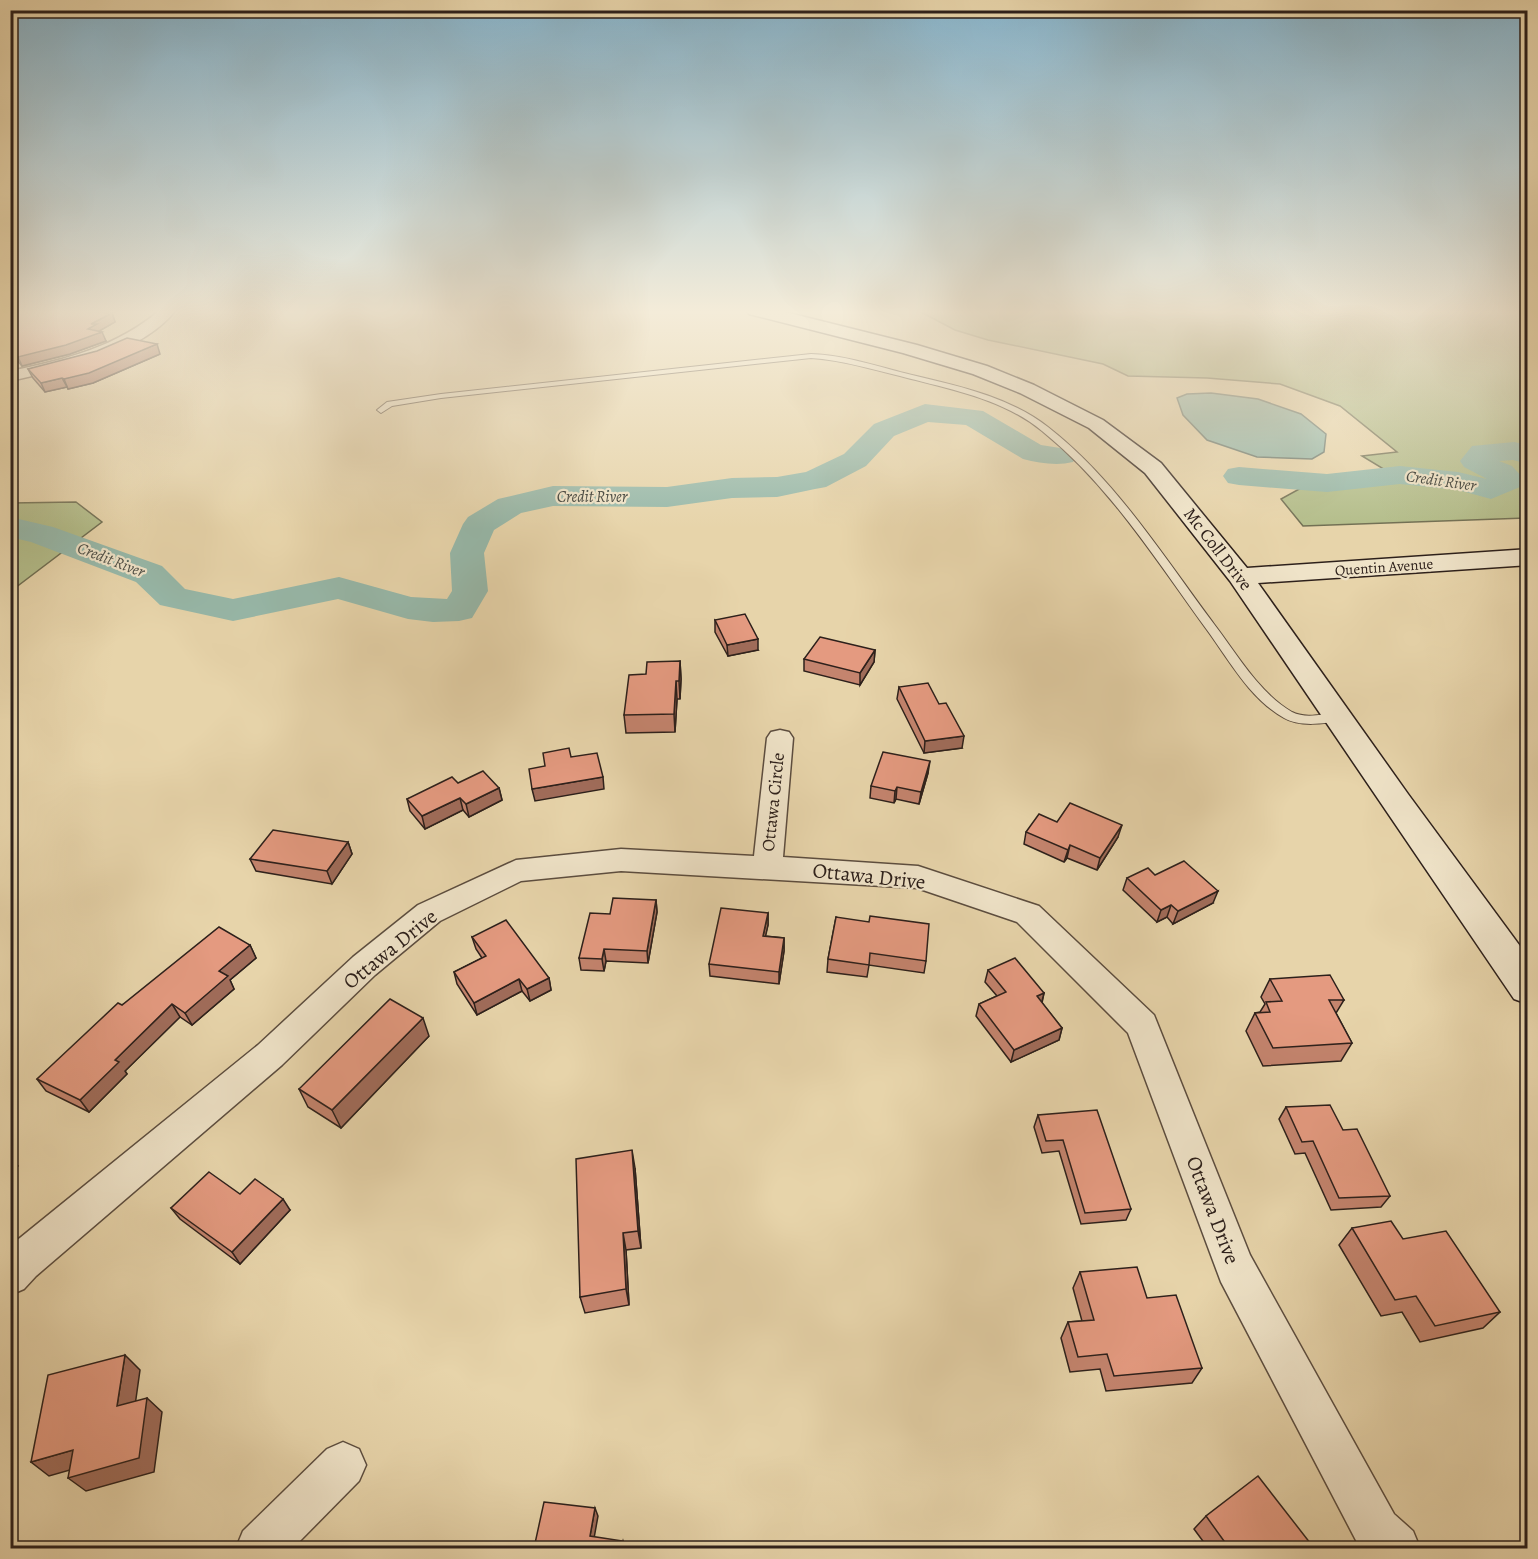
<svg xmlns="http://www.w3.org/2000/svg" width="1538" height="1559" viewBox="0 0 1538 1559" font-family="Alegreya,serif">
	<rect width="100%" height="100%" fill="#e7d4aa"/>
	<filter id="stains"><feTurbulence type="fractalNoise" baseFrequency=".00333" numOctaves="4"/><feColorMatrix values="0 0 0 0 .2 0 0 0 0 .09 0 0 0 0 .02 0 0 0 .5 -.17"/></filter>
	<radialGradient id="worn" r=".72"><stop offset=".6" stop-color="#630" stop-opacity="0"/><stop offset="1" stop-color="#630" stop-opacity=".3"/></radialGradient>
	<g fill="#b3bd8a" stroke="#706e52" stroke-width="1.5">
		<polygon points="917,310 1527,310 1527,518 1303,526 1281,499 1321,477 1349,483 1387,471 1362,456 1397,452 1340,406 1280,384 1207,378 1128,376 1103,364 988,340 955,330"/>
		<polygon points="76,502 102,522 11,591 11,503"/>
	</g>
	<polygon fill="#97b8a9" stroke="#6d7b70" stroke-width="1.5" points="1211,393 1258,399 1301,414 1326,434 1324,452 1312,459 1257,457 1207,440 1183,415 1177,398 1187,394"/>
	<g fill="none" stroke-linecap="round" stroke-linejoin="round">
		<g fill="#97b8a9" fill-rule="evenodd">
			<path d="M925,404l58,7 58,34 32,5 4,6 -4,6c-16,4 -34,1 -50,-3l-57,-34 -38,-3 -34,14 -28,30 -40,21 -11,2 -38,8 -45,1 -65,9 -114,-1 -32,7 -27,17 -10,23 4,38 -16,27 -13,3 -26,1 -25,-3 -70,-20 -105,22 -73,-16 -24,-23 -105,-40 -21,-5v-20l43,10 109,39 23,23 48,10 106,-22 72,20 36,2 5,-8 -2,-38 13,-29 5,-7 30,-18 55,-13 114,1 65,-9 45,-1 29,-5 38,-18 30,-30z"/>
			<polygon points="1514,442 1528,445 1528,464 1513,460 1499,461 1512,466 1525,480 1520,487 1491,499 1458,490 1400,484 1327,492 1239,485 1228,483 1223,476 1228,469 1239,467 1327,474 1400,466 1458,472 1487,479 1464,467 1460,461 1472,446"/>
		</g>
		<defs>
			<path id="lane" d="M811,354c32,1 62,11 93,19 49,12 103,22 144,54 68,53 115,129 166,197 23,30 45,69 78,88 13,7 31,2 45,1l4,1 2,3 -2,3c-16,4 -42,7 -57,-2 -34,-19 -55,-58 -77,-88 -51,-70 -97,-144 -165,-199 -40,-33 -94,-42 -142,-55 -30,-7 -58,-16 -89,-18l-370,40 -49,8 -11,7 -4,-3 10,-8 54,-8z"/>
			<g id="street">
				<path d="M160,310h16c-36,45 -112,59 -166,71v-10c55,-11 107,-24 150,-61z"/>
				<polygon points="780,730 789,732 793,738 783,857 918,866 1039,906 1154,1015 1250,1255 1394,1514 1413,1531 1420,1548 1360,1548 1221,1282 1128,1033 1017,922 917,888 621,871 521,881 440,921 375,975 282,1065 36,1276 24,1289 10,1295 10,1246 258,1045 353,957 418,905 516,860 621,849 754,856 767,738 771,732"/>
				<polygon points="343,1442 359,1449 366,1465 359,1481 293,1548 236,1548 243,1531 327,1449"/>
			</g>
			<polygon id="secondary" points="746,310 777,310 917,345 987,366 1034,385 1103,420 1161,463 1247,568 1528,549 1528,565 1258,583 1408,794 1528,957 1528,1004 1514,999 1230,581 1145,473 1089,428 1020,393 973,374 903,353 749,314"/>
		</defs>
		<use href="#lane" stroke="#5c4d3f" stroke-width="2"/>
		<use href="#street" stroke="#5c4d3f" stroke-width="3"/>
		<use href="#secondary" stroke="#2d201b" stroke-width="3"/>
		<use href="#lane" fill="#efe3c8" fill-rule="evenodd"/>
		<use href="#street" fill="#efe3c8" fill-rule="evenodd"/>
		<use href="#secondary" fill="#efe3c8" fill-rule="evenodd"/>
	</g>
	<g fill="#c4846e" stroke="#2d201b" stroke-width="1.5">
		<polygon points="10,310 112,313 115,322 99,331 106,341 70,354 22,366 10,353"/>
		<polygon points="377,310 445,310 378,311"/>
		<polygon points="160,354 93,383 68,389 67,387 45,392 33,378 28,369"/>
		<polygon points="715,620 758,650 728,656 715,632"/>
		<polygon points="875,650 874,662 860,685 804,671 804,659"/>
		<polygon points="680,661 681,679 680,699 677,699 675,732 626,733 624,715 646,674"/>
		<polygon points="899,687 962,748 924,753 897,699"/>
		<polygon points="928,773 919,804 896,799 894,803 870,798 871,786"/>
		<polygon points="458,783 499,788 502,800 469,817 463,810 425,829 410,811 407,799"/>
		<polygon points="1057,822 1118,837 1097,870 1067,858 1064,862 1024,844 1026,832"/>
		<polygon points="348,842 352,854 332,884 256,871 250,859"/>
		<polygon points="1155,875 1213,903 1173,924 1167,917 1157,922 1123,890 1127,878"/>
		<polygon points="656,900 657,912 648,963 606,961 604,971 581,970 579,958 610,914"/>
		<polygon points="768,913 768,925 765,936 784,938 784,951 779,984 710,976 709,964"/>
		<polygon points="836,917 926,961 924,973 869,965 867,977 827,972 828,959"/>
		<polygon points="472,937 549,978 551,990 530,1001 522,991 477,1015 457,984 454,972 482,958 476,949"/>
		<polygon points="250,945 256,958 230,980 234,989 192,1025 180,1017 125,1071 127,1074 89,1112 46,1091 37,1079 122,1005"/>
		<polygon points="988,970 1044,993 1042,1003 1062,1028 1059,1040 1011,1062 976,1016 979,1004 997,996 985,982"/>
		<polygon points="1270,979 1344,1000 1336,1013 1352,1043 1341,1061 1263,1066 1246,1031 1255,1013 1260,1012 1265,1004 1261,997"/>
		<polygon points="429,1036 341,1128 308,1107 299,1089"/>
		<polygon points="1286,1107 1343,1130 1390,1196 1381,1207 1331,1210 1305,1153 1295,1154 1279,1119"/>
		<polygon points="1038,1115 1131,1209 1126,1220 1081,1224 1059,1151 1042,1153 1034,1127"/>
		<polygon points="635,1168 641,1248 626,1250 629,1305 585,1313 580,1297"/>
		<polygon points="240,1194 290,1210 240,1264 180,1219 171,1208"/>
		<polygon points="1352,1228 1403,1239 1500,1312 1483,1328 1420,1342 1402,1312 1381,1316 1339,1245"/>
		<polygon points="1080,1272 1147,1298 1202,1368 1192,1383 1106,1391 1100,1369 1070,1372 1061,1338 1068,1322 1082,1321 1073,1288"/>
		<polygon points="1206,1516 1314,1548 1208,1548 1194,1529"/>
	</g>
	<g fill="#a06c5a" stroke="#2d201b" stroke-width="1.5">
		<polygon points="112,313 115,322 99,331 100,333 102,332 106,341 70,354 22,366 18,357 88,329 91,324"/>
		<polygon points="157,344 160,354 93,383 68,389 64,379"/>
		<polygon points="62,378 67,387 45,392 41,383"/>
		<polygon points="758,639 758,650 728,656 727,645"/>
		<polygon points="875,650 874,662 860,685 860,673"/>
		<polygon points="680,661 681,679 680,699 679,681"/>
		<polygon points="676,681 677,699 675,732 674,714"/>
		<polygon points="964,736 962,748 924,753 925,741"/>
		<polygon points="930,761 928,773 919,804 921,792"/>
		<polygon points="603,777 604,789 535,801 532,789"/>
		<polygon points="897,787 896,799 894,803 895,791"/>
		<polygon points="499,788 502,800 469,817 466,804"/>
		<polygon points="460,798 463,810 425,829 422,816"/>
		<polygon points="1122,825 1118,837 1097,870 1100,858"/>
		<polygon points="348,842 352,854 332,884 327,871"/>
		<polygon points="1070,845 1067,858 1064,862 1068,850"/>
		<polygon points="1218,891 1213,903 1173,924 1178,911"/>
		<polygon points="656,900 657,912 648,963 647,951"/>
		<polygon points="1171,905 1167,917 1157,922 1161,910"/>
		<polygon points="768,913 768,925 763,948 763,936"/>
		<polygon points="784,938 784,951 779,984 779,972"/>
		<polygon points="250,945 256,958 230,980 234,989 192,1025 185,1013 219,971"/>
		<polygon points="604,949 606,961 604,971 602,959"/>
		<polygon points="549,978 551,990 530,1001 527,989"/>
		<polygon points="519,979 522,991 477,1015 474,1003"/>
		<polygon points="1044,993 1041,1005 1037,996"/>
		<polygon points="172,1004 180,1017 125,1071 127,1074 89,1112 80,1100 115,1060"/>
		<polygon points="423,1018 429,1036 341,1128 332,1110"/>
		<polygon points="1062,1028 1059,1040 1011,1062 1014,1050"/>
		<polygon points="632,1150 635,1168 641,1248 638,1231"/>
		<polygon points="10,1157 18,1166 10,1173"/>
		<polygon points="283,1199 290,1210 240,1264 232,1252"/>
		<polygon points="623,1233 626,1250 629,1305 626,1289"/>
		<polygon points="125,1355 140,1370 133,1420 117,1406"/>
		<polygon points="147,1398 162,1412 154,1472 86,1491 68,1478"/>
		<polygon points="73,1450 91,1464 49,1476 31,1462"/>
		<polygon points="595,1508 598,1516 593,1544 590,1536"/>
		<polygon points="623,1541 625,1548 621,1548"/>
	</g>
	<g fill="#e49a80" stroke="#2d201b" stroke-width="1.5">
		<polygon points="10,310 71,310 112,313 91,324 97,324 88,329 102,332 66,345 18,357 10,348"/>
		<polygon points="127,338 157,344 89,373 64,379 62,378 41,383 28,369 97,351"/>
		<polygon points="745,614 758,639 727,645 715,620"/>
		<polygon points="820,637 875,650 860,673 804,659"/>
		<polygon points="680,661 679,681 676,681 674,714 624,715 629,675 646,674 647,662"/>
		<polygon points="928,683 939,704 946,703 964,736 925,741 899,687"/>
		<polygon points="569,748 571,757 597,753 603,777 532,789 529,769 545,766 543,753"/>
		<polygon points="883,752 930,761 921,792 897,787 895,791 871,786"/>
		<polygon points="483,771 499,788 466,804 460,798 422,816 407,799 452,777 458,783"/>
		<polygon points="1070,803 1122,825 1100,858 1070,845 1068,850 1026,832 1039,814 1057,822"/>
		<polygon points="273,830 348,842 327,871 250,859"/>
		<polygon points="1184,861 1218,891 1178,911 1171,905 1161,910 1127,878 1148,868 1155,875"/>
		<polygon points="613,898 656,900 647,951 604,949 602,959 579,958 590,913 610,914"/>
		<polygon points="721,908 768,913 763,936 784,938 779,972 709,964"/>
		<polygon points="870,916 929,924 926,961 870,953 869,965 828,959 836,917 869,922"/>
		<polygon points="506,920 549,978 527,989 519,979 474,1003 454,972 486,956 472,937"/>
		<polygon points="219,927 250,945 219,971 228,976 185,1013 172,1004 115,1060 119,1062 80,1100 37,1079 118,1003 122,1005"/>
		<polygon points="1015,958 1044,993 1037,996 1062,1028 1014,1050 979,1004 1006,992 988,970"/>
		<polygon points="1330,975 1344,1000 1329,1000 1352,1043 1273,1048 1255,1013 1270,1012 1266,1002 1282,1001 1270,979"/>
		<polygon points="390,999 423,1018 332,1110 299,1089"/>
		<polygon points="1330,1105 1343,1130 1357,1129 1390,1196 1339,1198 1313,1141 1302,1142 1286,1107"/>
		<polygon points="1097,1110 1131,1209 1085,1213 1063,1140 1046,1141 1038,1115"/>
		<polygon points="632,1150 638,1231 623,1233 626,1289 580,1297 576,1159"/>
		<polygon points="209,1172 240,1194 255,1179 283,1199 232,1252 171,1208"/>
		<polygon points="1391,1221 1403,1239 1446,1231 1500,1312 1435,1326 1416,1296 1395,1300 1352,1228"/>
		<polygon points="1137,1267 1147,1298 1176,1295 1202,1368 1114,1376 1107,1354 1078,1357 1068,1322 1094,1320 1080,1272"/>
		<polygon points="125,1355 117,1406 147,1398 139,1458 68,1478 73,1450 31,1462 48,1375"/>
		<polygon points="1258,1476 1314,1548 1229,1548 1206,1516"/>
		<polygon points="544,1502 595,1508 590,1536 623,1541 621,1548 534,1548"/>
	</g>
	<linearGradient id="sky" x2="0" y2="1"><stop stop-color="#87b6cf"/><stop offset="0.59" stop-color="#f4ecd9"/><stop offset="1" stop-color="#f4ecd9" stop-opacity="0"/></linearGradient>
	<rect width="1538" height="529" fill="url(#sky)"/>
	<g text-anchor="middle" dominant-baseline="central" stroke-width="4.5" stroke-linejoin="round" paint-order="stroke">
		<g font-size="15" fill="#2d201b" stroke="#efe3c8">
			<text transform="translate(1384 567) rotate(-4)">Quentin Avenue</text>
		</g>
		<g font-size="16" font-style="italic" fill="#4d4e46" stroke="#efe3c8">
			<text transform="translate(1441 481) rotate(8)">Credit River</text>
			<text x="592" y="497">Credit River</text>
			<text transform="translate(111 560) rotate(21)">Credit River</text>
		</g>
		<g font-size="18" fill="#2d201b" stroke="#efe3c8">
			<text transform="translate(1218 549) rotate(52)">Mc Coll Drive</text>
			<text transform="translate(773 802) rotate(-84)">Ottawa Circle</text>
		</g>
		<g font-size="21" fill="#2d201b" stroke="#efe3c8">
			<text transform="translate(869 876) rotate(6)">Ottawa Drive</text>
			<text transform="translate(390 949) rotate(-39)">Ottawa Drive</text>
			<text transform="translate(1213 1210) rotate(69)">Ottawa Drive</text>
		</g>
	</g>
	<rect width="1538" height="1559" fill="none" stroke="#e7d4aa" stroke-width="36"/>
	<rect x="12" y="12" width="1514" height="1535" fill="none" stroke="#2d201b" stroke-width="3"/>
	<rect x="18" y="18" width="1502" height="1523" fill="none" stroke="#2d201b" stroke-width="1.5"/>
	<rect width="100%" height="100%" filter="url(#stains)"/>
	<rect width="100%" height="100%" fill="url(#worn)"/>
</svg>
